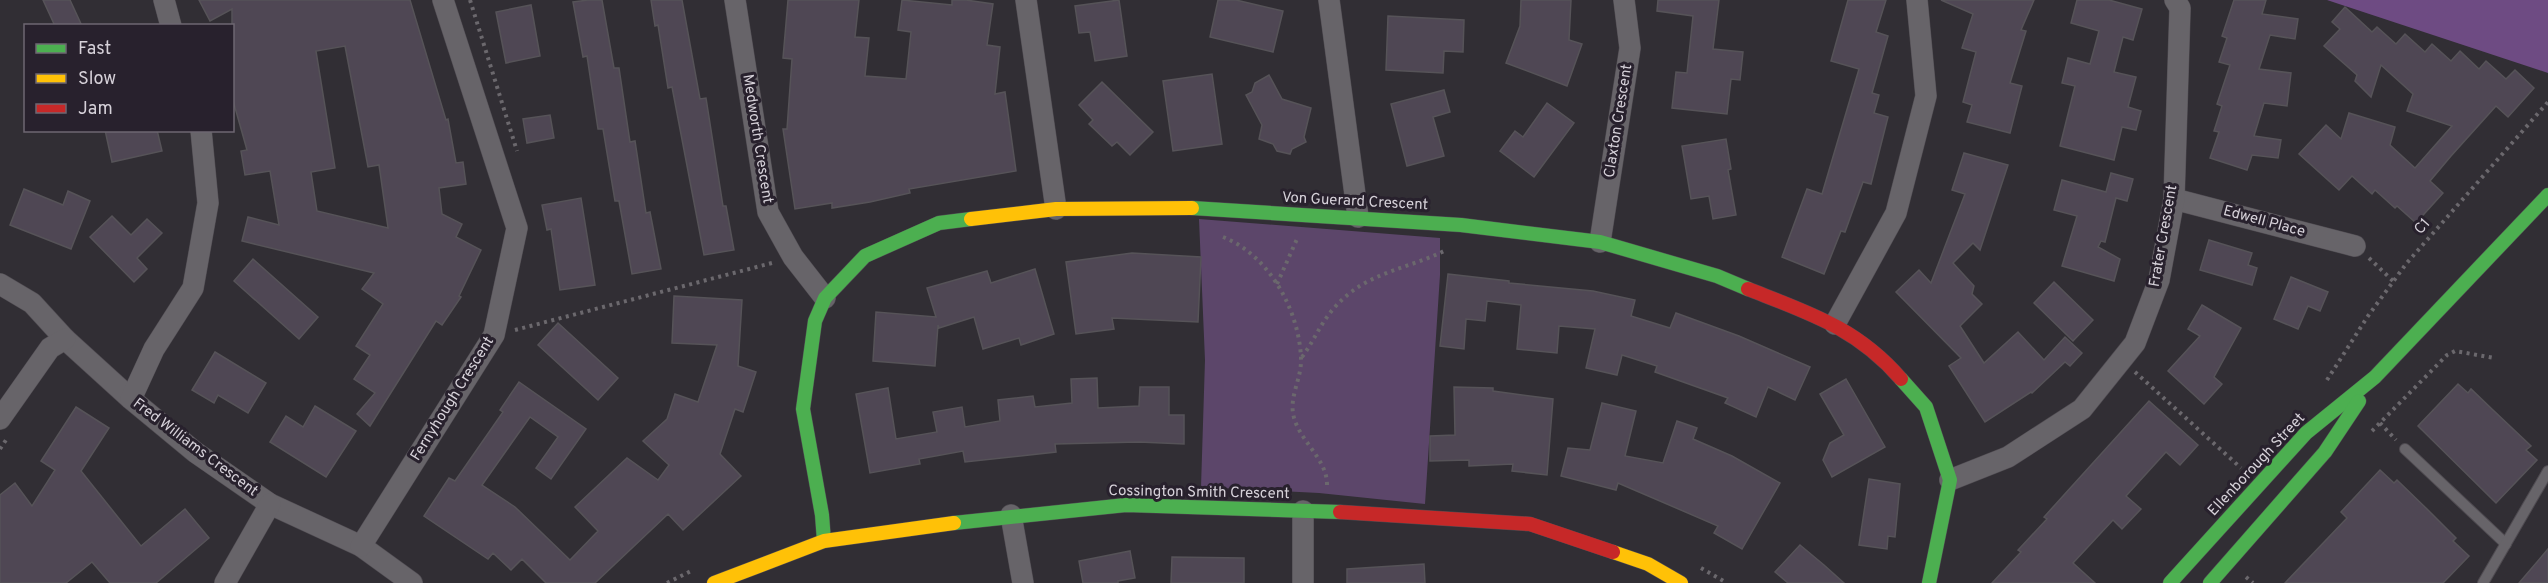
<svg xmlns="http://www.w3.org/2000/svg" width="2548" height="583" viewBox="0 0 2548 583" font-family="Overpass,sans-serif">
	<rect width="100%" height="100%" fill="#312e34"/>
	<polygon fill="#5c466a" points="1199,219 1440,238 1440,275 1425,504 1319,493 1201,487 1205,360"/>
	<polygon fill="#6e4b83" points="2327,0 2548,0 2548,73 2336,3"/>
	<g fill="#4f4754" stroke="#565358" stroke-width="1.5" fill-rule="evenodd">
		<polygon points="43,0 70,0 82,26 55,26"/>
		<path d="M199,0h211l36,120 2,-1 8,44 7,-1 3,22 -27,4 3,26 20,10 -6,13 25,13 -22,46 2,1 -19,28 -6,-4 -66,105 -13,-12 18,-21 -21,-14 16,-24 -14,-9 27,-42 -21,-15 12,-16 -132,-32 6,-24 31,8 -9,-54 -25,4 -4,-24 6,-1 -15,-53v-88l-22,12zM345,46l23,121 11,-2 9,63 -71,-17 -6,-39 24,-4 -19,-117z"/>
		<polygon points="588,0 602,0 614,68 619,68 630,142 635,141 646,213 650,212 661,269 632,274 619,201 615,201 603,129 598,129 587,56 583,57 573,2"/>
		<polygon points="651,0 682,0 700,99 706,98 723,206 726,206 734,250 704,255 672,87 668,88 658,25 655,26"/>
		<polygon points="788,0 859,0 855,37 869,38 865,76 906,79 911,32 898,30 902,0 952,5 952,0 966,0 993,4 987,45 1000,47 995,94 1005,92 1016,171 909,189 910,193 870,202 832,208 832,203 795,209 783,129 787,129 792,59 783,58"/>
		<polygon points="1119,0 1127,56 1095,61 1090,32 1079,33 1075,6"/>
		<polygon points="1218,0 1236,0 1283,11 1273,52 1210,37"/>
		<polygon points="1521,0 1571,0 1569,40 1582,44 1567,86 1506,63 1520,26"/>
		<polygon points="1658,0 1719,0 1713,49 1743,52 1740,80 1731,79 1727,114 1672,108 1676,72 1687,73 1693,16 1657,11"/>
		<polygon points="1848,0 1886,0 1876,32 1888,36 1872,93 1879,95 1874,113 1888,117 1871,184 1863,182 1845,232 1841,231 1824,274 1782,257 1807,189 1822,194 1859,69 1831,61"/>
		<polygon points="1941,0 2034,0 2021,30 2026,31 2010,83 2022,86 2010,133 1967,122 1972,105 1963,102 1976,52 1962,48 1973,14"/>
		<polygon points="2077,0 2109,0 2142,9 2133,40 2123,37 2114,72 2136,77 2128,107 2141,111 2136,130 2122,127 2114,160 2060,146 2075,86 2062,83 2068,58 2090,64 2099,31 2071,23"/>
		<polygon points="2234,0 2266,0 2262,14 2298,19 2295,39 2270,35 2259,69 2291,73 2287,106 2264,103 2254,136 2281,140 2278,158 2252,155 2247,170 2210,158 2219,132 2214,131 2222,106 2217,104 2230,65 2219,62 2227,38 2222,36"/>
		<polygon points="531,5 540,56 506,63 496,12"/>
		<polygon points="2345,7 2372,32 2377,27 2396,44 2405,34 2425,52 2432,44 2451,61 2460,51 2479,69 2486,61 2506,79 2515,70 2534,88 2508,117 2496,106 2451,156 2430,181 2443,193 2416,223 2397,206 2395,208 2375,190 2372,194 2352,176 2339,190 2299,154 2326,125 2341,139 2349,113 2395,127 2390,145 2415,168 2452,126 2407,111 2413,94 2381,65 2371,97 2355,81 2357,75 2324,46 2340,29 2332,22"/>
		<polygon points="1388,16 1464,20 1463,52 1444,51 1443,73 1386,70"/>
		<polygon points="1212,74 1222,144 1173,151 1163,81"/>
		<polygon points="1269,75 1282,99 1311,108 1304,137 1306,142 1292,149 1290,154 1277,151 1273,144 1259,139 1262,125 1246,95 1252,92 1255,83"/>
		<polygon points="1102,82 1153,132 1130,155 1117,142 1112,146 1089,124 1093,120 1079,105"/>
		<polygon points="1444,90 1450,112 1433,117 1444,156 1407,166 1391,104"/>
		<polygon points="1547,103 1574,123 1534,177 1500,151 1515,131 1523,137"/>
		<polygon points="550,115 554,138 527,143 523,119"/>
		<polygon points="105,130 157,130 162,151 112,162"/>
		<polygon points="1726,139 1731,169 1728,170 1736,215 1713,219 1709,196 1691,199 1682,146"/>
		<polygon points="1964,153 2008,165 1980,250 1973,243 1953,263 1974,286 1972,294 1982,304 1960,326 1984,363 2018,332 2044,360 2065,337 2082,353 2070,366 2065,362 2032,393 2031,392 1985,422 1949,366 1961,358 1896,292 1919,270 1931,283 1965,194 1952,190"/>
		<polygon points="2111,173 2133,179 2127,201 2116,198 2105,242 2101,241 2098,247 2120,259 2114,281 2062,266 2077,216 2054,210 2062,180 2106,192"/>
		<polygon points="24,189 63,205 68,191 90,201 71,249 10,225"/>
		<polygon points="581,198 595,285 560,290 551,229 547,230 542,205"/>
		<polygon points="112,216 131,235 147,219 162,233 137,258 147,269 134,282 90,237"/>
		<polygon points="2209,240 2252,253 2248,265 2257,268 2252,285 2200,270"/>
		<polygon points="1132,253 1201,257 1198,322 1112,318 1114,329 1076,334 1066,262"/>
		<polygon points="253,259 318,317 299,339 234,281"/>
		<polygon points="1035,269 1054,334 1021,345 1019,338 983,349 974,317 939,328 938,325 935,366 873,361 876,312 936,317 927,288 987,271 991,283"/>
		<polygon points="1448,274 1509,281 1509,283 1593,291 1635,300 1631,316 1670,328 1676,313 1739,336 1810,367 1795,400 1768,387 1756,417 1725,403 1728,398 1655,372 1657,366 1622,355 1617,375 1586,368 1595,329 1559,326 1557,353 1517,349 1521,305 1487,301 1485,321 1466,319 1464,349 1440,346"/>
		<polygon points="2291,277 2328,292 2320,311 2308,306 2298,329 2274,319"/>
		<polygon points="2054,282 2093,320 2073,341 2034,303"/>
		<polygon points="674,296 742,300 738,366 756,372 743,412 735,409 720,454 741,476 683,530 668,514 595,583 546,583 522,559 511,570 493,553 488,559 424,516 449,478 455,481 503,412 500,410 519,382 586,429 551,479 536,468 558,437 530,417 482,485 515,507 570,560 598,531 575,507 627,458 658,480 669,465 643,441 667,419 675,394 698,402 717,345 672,343"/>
		<polygon points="2202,305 2241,328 2214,377 2222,384 2204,404 2168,371 2200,336 2188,329"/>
		<polygon points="558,323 618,378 598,400 538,345"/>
		<polygon points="215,352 266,383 248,413 218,395 214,403 192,390"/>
		<polygon points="1097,378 1098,408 1139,406 1140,387 1169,387 1169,415 1184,415 1184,444 1139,442 1055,444 1056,452 965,462 963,451 919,459 920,464 870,473 856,394 888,388 896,439 937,432 933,412 962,407 965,427 1000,421 998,400 1033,396 1035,407 1072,403 1071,379"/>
		<polygon points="1846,379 1885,447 1832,477 1823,460 1830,443 1844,435 1820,394"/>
		<polygon points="2458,384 2468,393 2471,389 2493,410 2531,446 2526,450 2537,460 2496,503 2418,426"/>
		<polygon points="1454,387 1493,388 1493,391 1553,399 1547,475 1512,471 1513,464 1469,466 1469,460 1430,461 1430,436 1455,435"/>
		<polygon points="2149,401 2198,445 2180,465 2166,452 2126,496 2141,509 2122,529 2113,520 2073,563 2095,583 1992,583 2021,552 2018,550 2047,519 2044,517"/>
		<polygon points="1602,403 1636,411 1625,456 1663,463 1677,421 1697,428 1693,439 1732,456 1780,483 1742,549 1714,533 1718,526 1618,483 1616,490 1561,476 1568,448 1590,450"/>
		<polygon points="315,406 356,431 326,477 270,442 286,416 303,427"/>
		<polygon points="76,407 109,428 81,471 141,546 185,509 209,538 156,583 110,583 92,562 66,583 0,583 0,495 15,483 32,506 55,470 41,461"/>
		<polygon points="2380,470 2394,483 2397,480 2427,509 2456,538 2453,541 2469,556 2443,583 2285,583 2347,518 2341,512"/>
		<polygon points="1869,479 1900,484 1895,537 1888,536 1887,549 1859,545"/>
		<polygon points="1800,545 1824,565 1844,583 1788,583 1775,572"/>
		<polygon points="2548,549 2548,583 2519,583"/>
		<polygon points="1130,551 1135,578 1118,581 1118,583 1083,583 1079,561"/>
		<polygon points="1172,557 1244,558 1244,583 1171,583"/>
		<polygon points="1424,564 1425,583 1347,583 1347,569"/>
	</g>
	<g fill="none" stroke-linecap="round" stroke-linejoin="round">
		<defs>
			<g id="lane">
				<polyline points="2405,449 2506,544"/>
				<polyline points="2483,583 2548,471"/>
			</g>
			<g id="street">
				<polyline points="164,0 171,26"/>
				<polyline points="735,0 768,212 793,257 825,298"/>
				<polyline points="1026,0 1056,209"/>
				<polyline points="1329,0 1358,217"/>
				<polyline points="2174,199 2355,246"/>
				<polyline points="1600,242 1630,48 1624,0"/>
				<polyline points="0,284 32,303 65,339 131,399 195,452 270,504 361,546 412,583"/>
				<polyline points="1835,324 1896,213 1926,96 1917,0"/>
				<polyline points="131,399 154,349 193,288 208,203 201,130"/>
				<polyline points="0,419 50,348 65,339"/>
				<polyline points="1950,480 2008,457 2082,409 2135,343 2159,280 2174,199 2180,8 2175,0"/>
				<polyline points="1011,515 1023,583"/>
				<polyline points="361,546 494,335 517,228 443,0"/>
				<polyline points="225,583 270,504"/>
				<polyline points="1303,583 1303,511"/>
			</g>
			<g id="fast">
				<polyline points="1192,208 1461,225 1600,242 1717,276 1748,289"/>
				<polyline points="1901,379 1926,407 1950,480 1929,583"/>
				<polyline points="954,523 1126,505 1340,512"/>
				<polyline points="824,541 822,515 803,409 815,321 825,298 865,256 939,223 971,219"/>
				<polyline points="2170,583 2306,433 2375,377 2548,195"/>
				<polyline points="2210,583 2325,452 2359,401"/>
			</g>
			<g id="slow">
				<polyline points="971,219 1056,209 1192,208"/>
				<polyline points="1613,552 1648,564 1681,583"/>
				<polyline points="714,583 824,541 954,523"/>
			</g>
			<g id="jam">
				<path d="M1748,289c61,24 109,39 153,90"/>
				<polyline points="1340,512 1530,524 1613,552"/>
			</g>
		</defs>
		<use href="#lane" stroke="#4f4b51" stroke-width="12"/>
		<use href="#street" stroke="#4f4b51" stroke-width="22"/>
		<use href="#fast" stroke="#4f4b51" stroke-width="15"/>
		<use href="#slow" stroke="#4f4b51" stroke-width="15"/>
		<use href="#jam" stroke="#4f4b51" stroke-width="15"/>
		<g stroke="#6b686d" stroke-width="4" stroke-dasharray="3 4.5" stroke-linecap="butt">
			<polyline points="470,0 517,151"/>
			<path d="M1223,237c46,18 76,73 78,121 1,19 -11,37 -8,55 4,27 35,45 34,73"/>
			<polyline points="2369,258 2393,281"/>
			<polyline points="1277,284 1297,239"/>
			<polyline points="515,330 772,263"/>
			<path d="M1302,357c12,-16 19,-35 33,-50 32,-36 72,-37 111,-57"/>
			<polyline points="2135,372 2241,468"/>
			<polyline points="2327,380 2368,316 2406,264 2548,102"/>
			<polyline points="2380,423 2396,440"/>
			<polyline points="2372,431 2447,355 2455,351 2494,358"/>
			<polyline points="0,449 6,440"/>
			<polyline points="1701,568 1727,583"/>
			<polyline points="2246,577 2253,583"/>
			<polyline points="667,583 693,570"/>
		</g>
		<use href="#lane" stroke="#676469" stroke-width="10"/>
		<use href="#street" stroke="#676469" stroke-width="21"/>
		<use href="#fast" stroke="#4caf50" stroke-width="14"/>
		<use href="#slow" stroke="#ffc107" stroke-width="14"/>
		<use href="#jam" stroke="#c62828" stroke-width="14"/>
	</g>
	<g text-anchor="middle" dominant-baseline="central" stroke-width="6" stroke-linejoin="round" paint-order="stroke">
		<g font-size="15" fill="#d6d1d9" stroke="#28212d">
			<text transform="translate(1619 121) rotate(-81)">Claxton Crescent</text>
			<text transform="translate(757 139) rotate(81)">Medworth Crescent</text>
			<text transform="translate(1355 202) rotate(3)">Von Guerard Crescent</text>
			<text transform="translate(2264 222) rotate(15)">Edwell Place</text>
			<text transform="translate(2423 227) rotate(-49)">C1</text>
			<text transform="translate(2164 236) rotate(-80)">Frater Crescent</text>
			<text transform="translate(453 399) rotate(-58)">Fernyhough Crescent</text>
			<text transform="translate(195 448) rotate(37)">Fred Williams Crescent</text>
			<text transform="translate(2257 465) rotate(-47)">Ellenborough Street</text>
			<text transform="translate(1199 493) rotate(1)">Cossington Smith Crescent</text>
		</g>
	</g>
	<rect x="24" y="24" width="210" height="108" fill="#28212d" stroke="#6e6772" stroke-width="1.5"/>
	<rect x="36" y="44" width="30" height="9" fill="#4caf50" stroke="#6e6772" stroke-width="1.5"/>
	<text x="78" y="54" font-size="18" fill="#d6d1d9">Fast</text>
	<rect x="36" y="74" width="30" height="9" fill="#ffc107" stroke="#6e6772" stroke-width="1.5"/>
	<text x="78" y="84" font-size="18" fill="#d6d1d9">Slow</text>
	<rect x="36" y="104" width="30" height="9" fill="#c62828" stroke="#6e6772" stroke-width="1.5"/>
	<text x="78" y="114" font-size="18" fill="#d6d1d9">Jam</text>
</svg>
